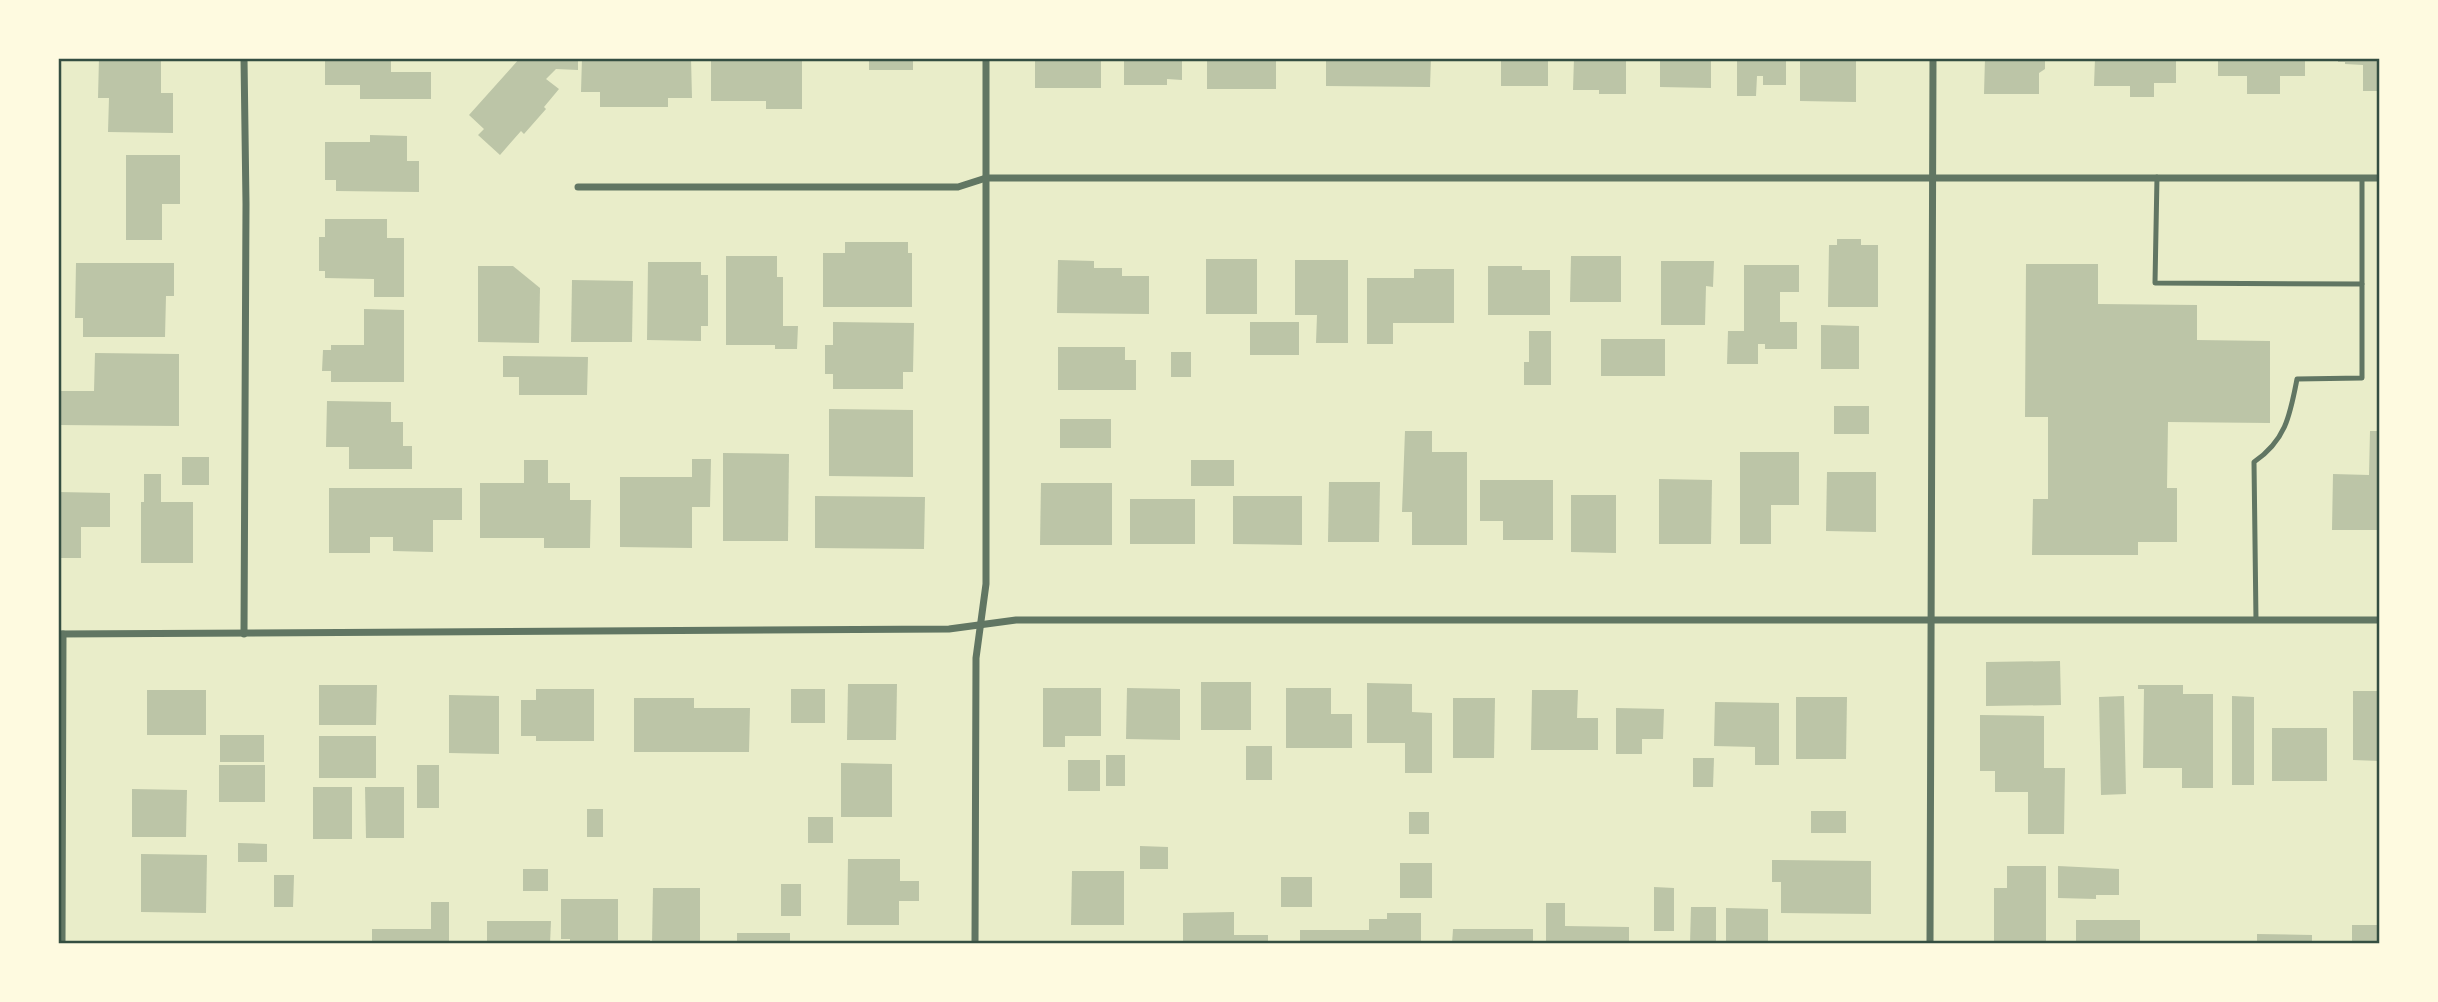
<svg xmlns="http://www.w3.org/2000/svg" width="2438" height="1002" viewBox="0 0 2438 1002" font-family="'Roboto Serif',serif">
	<rect width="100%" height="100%" fill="#e9edc9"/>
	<g fill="#bcc5a7">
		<polygon points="99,58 161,58 161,93 173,93 173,133 108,132 109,98 98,98"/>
		<polygon points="325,58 391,58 391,72 431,72 431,99 360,99 360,85 325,85"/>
		<polygon points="520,58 578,58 578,70 556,69 546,79 559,89 544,107 546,109 524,134 521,131 500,155 478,135 484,129 469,115"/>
		<polygon points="582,58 691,58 692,98 668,98 668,107 600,107 600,92 581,92"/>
		<polygon points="711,58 802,58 802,109 766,109 766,101 711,101"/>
		<rect x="869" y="58" width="44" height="12"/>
		<rect x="1035" y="58" width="66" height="30"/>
		<polygon points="1124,58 1182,58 1182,80 1167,79 1167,85 1124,85"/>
		<rect x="1207" y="58" width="69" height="31"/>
		<polygon points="1326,58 1431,58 1430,87 1326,86"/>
		<rect x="1501" y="58" width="47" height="28"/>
		<polygon points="1574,58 1626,58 1626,94 1599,94 1599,90 1573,90"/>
		<polygon points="1660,58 1711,58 1711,88 1660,87"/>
		<polygon points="1737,58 1786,58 1786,85 1763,85 1763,76 1757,76 1756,96 1737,96"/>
		<polygon points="1800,58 1856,58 1856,102 1800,101"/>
		<polygon points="1985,58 2045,58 2045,69 2039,73 2039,94 1984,94"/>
		<polygon points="2095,58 2176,58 2176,83 2154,83 2154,97 2130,97 2130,86 2094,86"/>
		<polygon points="2218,58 2305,58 2305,76 2280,76 2280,94 2247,94 2247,76 2218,76"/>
		<polygon points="2338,58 2380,58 2380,91 2363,91 2363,65 2345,64 2345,62 2338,62"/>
		<polygon points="370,135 407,136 407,161 419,161 419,192 336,191 336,180 325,180 325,142 370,142"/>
		<polygon points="126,155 180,155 180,204 162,204 162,240 126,240"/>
		<polygon points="325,219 387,219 387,238 404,238 404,297 374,297 374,279 325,278 325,271 319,271 319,237 325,237"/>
		<polygon points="1837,239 1861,239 1861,245 1878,245 1878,307 1828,307 1829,245 1837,245"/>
		<polygon points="845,242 908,242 908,253 912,253 912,307 823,307 823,253 845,253"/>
		<polygon points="726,256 777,256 777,277 783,277 783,326 798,326 797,349 775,349 775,345 726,345"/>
		<polygon points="1571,256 1621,256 1621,302 1570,302"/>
		<rect x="1206" y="259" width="51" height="55"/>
		<polygon points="1058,260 1094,261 1094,268 1122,268 1122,276 1149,276 1149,314 1057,313"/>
		<polygon points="1295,260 1348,260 1348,343 1316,343 1317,315 1295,315"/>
		<polygon points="1661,261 1714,261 1713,287 1706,286 1705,325 1661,325"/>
		<polygon points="648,262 701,262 701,275 708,275 708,326 701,326 701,341 647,340"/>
		<polygon points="76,263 174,263 174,296 166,296 165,337 83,337 83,318 75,318"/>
		<polygon points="2026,264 2098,264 2098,304 2197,305 2197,340 2270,341 2270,423 2168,422 2167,488 2177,488 2177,542 2138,542 2138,555 2032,555 2033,499 2048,499 2048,417 2025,417"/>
		<polygon points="1744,265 1799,265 1799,292 1780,292 1780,322 1797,322 1797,349 1765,349 1765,344 1758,344 1758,364 1727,364 1728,331 1744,331"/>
		<polygon points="478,266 513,266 540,288 539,343 478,342"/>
		<polygon points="1488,266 1522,266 1522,270 1550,270 1550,315 1488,315"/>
		<polygon points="1414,269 1454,269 1454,323 1393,323 1393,344 1367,344 1367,278 1414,278"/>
		<polygon points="572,280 633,281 632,342 571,342"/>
		<polygon points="364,309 404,310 404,382 331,382 331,371 322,371 323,350 331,350 331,345 364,345"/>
		<polygon points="833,322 914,323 913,372 903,372 903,389 833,389 833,374 825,374 825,345 833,345"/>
		<rect x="1250" y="322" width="49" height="33"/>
		<polygon points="1821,325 1859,326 1859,369 1821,369"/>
		<polygon points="1529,331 1551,331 1551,385 1524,385 1524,362 1529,362"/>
		<rect x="1601" y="339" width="64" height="37"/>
		<polygon points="1058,347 1125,347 1125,360 1136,360 1136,390 1058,390"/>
		<rect x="1171" y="352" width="20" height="25"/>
		<polygon points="95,353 179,354 179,426 58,425 58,391 94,391"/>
		<polygon points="503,356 588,357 587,395 519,395 519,377 503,377"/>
		<polygon points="327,401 391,402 391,422 403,422 403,446 412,446 412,469 349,469 349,447 326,447"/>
		<rect x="1834" y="406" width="35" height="28"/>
		<polygon points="829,409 913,410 913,477 829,476"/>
		<rect x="1060" y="419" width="51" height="29"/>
		<polygon points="1405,431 1432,431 1432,452 1467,452 1467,545 1412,545 1412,512 1402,512"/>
		<polygon points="2370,431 2380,431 2380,530 2332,530 2333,474 2369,475"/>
		<polygon points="1740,452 1799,452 1799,505 1771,505 1771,544 1740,544"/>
		<polygon points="723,453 789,454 788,541 723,541"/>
		<rect x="182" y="457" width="27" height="28"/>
		<polygon points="692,459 711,459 710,507 692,507 692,548 620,547 620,477 692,477"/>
		<polygon points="524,460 548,460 548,483 570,483 570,500 591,500 590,548 544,548 544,538 480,538 480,483 524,483"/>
		<rect x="1191" y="460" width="43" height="26"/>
		<polygon points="1827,472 1876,472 1876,532 1826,531"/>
		<polygon points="144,474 161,474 161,502 193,502 193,563 141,563 141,502 144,502"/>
		<polygon points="1659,479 1712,480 1711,544 1659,544"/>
		<polygon points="1480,480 1553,480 1553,540 1503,540 1503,521 1480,521"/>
		<polygon points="1329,482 1380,482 1379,542 1328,542"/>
		<polygon points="1041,483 1112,483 1112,545 1040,545"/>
		<polygon points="329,488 462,488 462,520 433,520 433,552 393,551 393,537 370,537 370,553 329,553"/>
		<polygon points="58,492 110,493 110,527 81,527 81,558 58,558"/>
		<polygon points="1571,495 1616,495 1616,553 1571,552"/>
		<polygon points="815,496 925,497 924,549 815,548"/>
		<polygon points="1233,496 1302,496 1302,545 1233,544"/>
		<rect x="1130" y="499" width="65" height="45"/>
		<polygon points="2060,661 2061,705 1986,706 1986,662"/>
		<rect x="1201" y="682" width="50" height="48"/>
		<polygon points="1367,683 1412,684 1412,712 1432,713 1432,773 1405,773 1405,743 1367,743"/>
		<polygon points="848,684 897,684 896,740 847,740"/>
		<polygon points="319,685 377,685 376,725 319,725"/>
		<polygon points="2138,685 2183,685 2183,694 2213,694 2213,788 2182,788 2182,768 2143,768 2144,689 2138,689"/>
		<polygon points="1043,688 1101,688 1101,736 1065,736 1065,747 1043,747"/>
		<polygon points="1127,688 1180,689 1180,740 1126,739"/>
		<polygon points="1286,688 1331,688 1331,714 1352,714 1352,748 1286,748"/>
		<polygon points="536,689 594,689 594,741 536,741 536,736 521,736 521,700 536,700"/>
		<rect x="791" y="689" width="34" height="34"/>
		<rect x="147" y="690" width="59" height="45"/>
		<polygon points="1532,690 1578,690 1577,718 1598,718 1598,750 1531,750"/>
		<polygon points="2353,691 2380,691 2380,761 2353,760"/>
		<polygon points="449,695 499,696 499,754 449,753"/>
		<polygon points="2124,696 2126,794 2101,795 2099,697"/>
		<polygon points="2232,696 2254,697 2254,785 2232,785"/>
		<polygon points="1796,697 1847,697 1846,759 1796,759"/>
		<polygon points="634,698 694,698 694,708 750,708 749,752 634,752"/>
		<polygon points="1453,698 1495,698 1494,758 1453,758"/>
		<polygon points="1715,702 1779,703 1779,765 1755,765 1755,747 1714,746"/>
		<polygon points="1616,708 1664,709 1663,739 1642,739 1642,754 1616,754"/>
		<polygon points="1980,715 2044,716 2044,768 2065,768 2064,834 2028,834 2028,792 1995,792 1995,771 1980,771"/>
		<rect x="2272" y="728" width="55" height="53"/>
		<rect x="220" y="735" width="44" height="27"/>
		<rect x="319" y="736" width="57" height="42"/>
		<rect x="1246" y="746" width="26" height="34"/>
		<rect x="1106" y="755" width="19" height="31"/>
		<polygon points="1693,758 1714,758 1713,787 1693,787"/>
		<rect x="1068" y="760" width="32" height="31"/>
		<polygon points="841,763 892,764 892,817 841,817"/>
		<rect x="219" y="765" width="46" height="37"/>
		<rect x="417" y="765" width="22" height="43"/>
		<rect x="313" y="787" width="39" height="52"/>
		<polygon points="365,787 404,787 404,838 366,838"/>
		<polygon points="132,789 187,790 186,837 132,837"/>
		<rect x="587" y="809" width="16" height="28"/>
		<rect x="1811" y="811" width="35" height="22"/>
		<rect x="1409" y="812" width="20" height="22"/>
		<rect x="808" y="817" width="25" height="26"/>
		<polygon points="238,843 267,844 267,862 238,862"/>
		<polygon points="1140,846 1168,847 1168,869 1140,869"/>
		<polygon points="141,854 207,855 206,913 141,912"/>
		<polygon points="848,859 900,859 900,881 919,881 919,901 899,901 899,925 847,925"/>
		<polygon points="1772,860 1871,861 1871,914 1781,913 1781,882 1772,882"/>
		<rect x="1400" y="863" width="32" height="35"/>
		<polygon points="2007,866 2046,866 2046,944 1994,944 1994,888 2007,888"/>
		<polygon points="2058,866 2119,869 2119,895 2096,895 2096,899 2058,898"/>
		<rect x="523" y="869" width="25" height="22"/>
		<polygon points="1072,871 1124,871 1124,925 1071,925"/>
		<polygon points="274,875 294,875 293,907 274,907"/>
		<rect x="1281" y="877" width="31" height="30"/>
		<rect x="781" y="884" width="20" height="32"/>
		<polygon points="1654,887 1674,888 1674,931 1654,931"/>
		<polygon points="653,888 700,888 700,944 652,944"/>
		<polygon points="561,899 618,899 618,940 650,940 650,944 570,944 570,939 561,939"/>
		<polygon points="431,902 449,902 449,944 372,944 372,929 431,929"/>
		<polygon points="1546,903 1565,903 1565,926 1629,927 1629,944 1546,944"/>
		<polygon points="1691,907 1716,907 1716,944 1690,944"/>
		<polygon points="1726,908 1768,909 1768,944 1726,944"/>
		<polygon points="1234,912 1234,935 1268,935 1268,944 1183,942 1183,913"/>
		<polygon points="1387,913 1421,913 1421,944 1300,944 1300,930 1369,930 1369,919 1387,919"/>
		<rect x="2076" y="920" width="64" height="24"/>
		<polygon points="487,921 551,921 550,944 487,944"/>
		<rect x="2352" y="925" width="28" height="19"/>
		<polygon points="1453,929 1533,929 1533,944 1452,944"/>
		<rect x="737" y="933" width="53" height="11"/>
		<polygon points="2257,934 2312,935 2312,944 2257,944"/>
	</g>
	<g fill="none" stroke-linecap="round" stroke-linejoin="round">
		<g stroke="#617663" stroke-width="5">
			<polyline points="2157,177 2155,283 2362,284"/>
			<path d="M2256,620l-2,-158c32,-22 36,-47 43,-83l65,-1v-200"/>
		</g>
		<g stroke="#617663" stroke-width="7">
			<polyline points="244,58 246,204 244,634"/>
			<polyline points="578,187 958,187 986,178 2380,178"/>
			<polyline points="58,634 949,629 1016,620 2380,620"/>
			<polyline points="62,944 63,634"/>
			<polyline points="975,944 976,658 986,584 986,58"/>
			<polyline points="1930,944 1933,58"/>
		</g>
	</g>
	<rect width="2438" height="1002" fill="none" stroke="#fefae0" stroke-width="119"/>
	<rect x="60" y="60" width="2318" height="882" fill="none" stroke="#344e41" stroke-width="2.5"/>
</svg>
